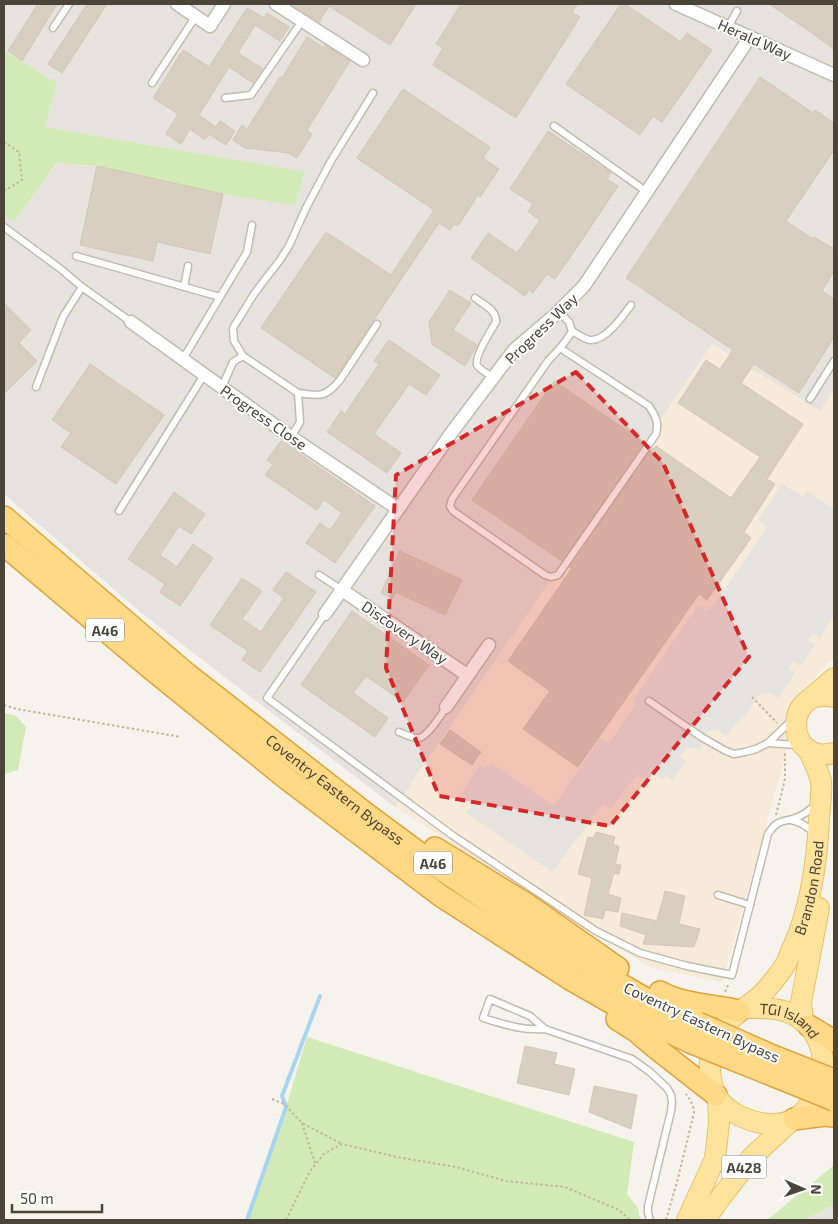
<svg xmlns="http://www.w3.org/2000/svg" width="838" height="1224" viewBox="0 0 838 1224" font-family="'Exo 2',sans-serif">
	<rect width="100%" height="100%" fill="#f6f3ec"/>
	<polygon fill="#f7ead8" points="712,344 820,411 834,389 834,657 789,707 786,754 722,982 652,968 575,923 395,807"/>
	<polygon fill="#e6e2dd" points="4,4 834,4 834,389 820,411 712,344 395,807 140,612 4,494 4,215 14,222 56,163 97,166 295,205 305,173 45,127 57,83 4,51"/>
	<g fill="#d2eab5">
		<polygon points="4,51 57,83 45,127 305,172 295,205 223,194 97,166 56,163 14,222 4,215"/>
		<polygon points="4,713 16,716 26,727 18,770 4,774"/>
		<polygon points="307,1037 634,1142 627,1194 638,1208 640,1220 249,1220 286,1107"/>
		<polygon points="833,1166 834,1166 834,1205 803,1220 767,1220"/>
	</g>
	<g fill="#e5e3e0">
		<polygon points="782,484 803,497 807,491 834,509 834,602 833,605 834,606 834,616 820,638 813,634 808,640 815,645 801,666 793,661 789,668 795,673 778,698 770,693 759,695 744,717 734,725 726,737 722,732 715,730 709,731 706,734 702,742 701,749 687,748 680,757 686,761 672,780 666,776 663,780 653,775 649,781 637,774 611,809 603,804 552,872 467,813 471,805 459,797 480,765 486,768 491,763 554,806 600,738 609,743 636,703 633,700 698,605 706,610 713,606 767,527 758,520"/>
		<polygon points="834,1205 834,1220 803,1220"/>
	</g>
	<g fill="none" stroke-linecap="round" stroke-linejoin="round">
		<polyline stroke="#a9d4f2" stroke-width="4" points="247,1220 286,1107 282,1096 320,996"/>
	</g>
	<g fill="#d8cfc1" stroke="#d3c7b4">
		<polygon points="38,4 57,4 22,61 8,51"/>
		<polygon points="87,4 107,4 62,73 48,64"/>
		<polygon points="291,4 416,4 390,45 329,6 319,22"/>
		<polygon points="461,4 578,4 572,12 580,17 516,118 433,65 443,48 436,44"/>
		<polygon points="621,4 625,4 681,42 687,33 712,50 662,122 653,116 640,135 566,84"/>
		<polygon points="769,4 834,4 834,49 812,33"/>
		<polygon points="247,8 264,18 267,13 289,27 280,41 255,25 238,53 263,69 253,83 229,67 199,115 216,127 220,121 235,131 226,145 209,134 205,140 190,129 181,144 166,134 178,114 153,98 183,50 209,67"/>
		<polygon points="307,37 324,48 325,45 350,61 307,130 312,134 297,158 289,153 245,148 233,140 242,125 247,129 280,77 282,78"/>
		<polygon points="760,77 813,113 815,110 834,123 834,150 786,221 813,239 814,237 834,249 834,271 822,291 834,299 834,337 799,393 754,364 741,383 803,424 767,479 775,484 744,532 751,538 707,600 699,594 578,767 523,729 550,691 508,661 572,568 570,567 652,448 654,449 656,446 731,498 760,457 678,403 706,360 720,369 733,350 626,278"/>
		<polygon points="403,89 490,147 483,158 499,169 480,197 478,195 458,226 454,224 450,230 439,223 335,378 261,328 326,232 391,275 434,210 357,158"/>
		<polygon points="548,131 611,173 607,179 618,186 578,246 555,279 547,274 533,293 529,290 525,296 471,258 488,233 517,253 540,220 528,212 533,204 510,189"/>
		<polygon points="97,166 223,194 210,254 157,242 153,261 80,245"/>
		<polygon points="450,290 471,303 453,330 477,345 465,366 432,344 429,322"/>
		<polygon points="4,303 31,330 19,343 37,361 4,394"/>
		<polygon points="389,340 440,375 426,395 409,384 374,434 401,453 387,473 327,432 341,411 345,414 379,364 374,361"/>
		<polygon points="90,364 164,415 116,484 61,447 71,433 52,420"/>
		<polygon points="554,381 644,442 562,561 472,500"/>
		<polygon points="281,441 375,506 335,563 306,543 320,523 330,530 342,513 324,500 317,510 265,475 273,464 267,460"/>
		<polygon points="174,492 205,514 191,534 179,526 160,555 177,567 193,544 213,558 180,606 160,592 165,584 128,559"/>
		<polygon points="400,551 462,580 445,615 396,592 392,599 381,593"/>
		<polygon points="286,572 316,592 260,672 242,660 248,651 210,625 242,578 262,591 242,619 261,632 284,598 273,590"/>
		<polygon points="352,611 429,665 403,702 366,676 353,693 388,718 375,737 301,685"/>
		<polygon points="450,730 481,752 472,765 440,744"/>
		<polygon points="596,832 615,837 613,844 619,847 615,864 621,865 619,874 614,873 608,894 621,898 618,912 605,910 603,919 584,915 592,878 578,874 588,837 594,838"/>
		<polygon points="665,891 685,896 679,924 700,929 694,947 643,944 646,935 620,926 622,913 657,921"/>
		<polygon points="525,1046 557,1053 554,1064 575,1069 569,1095 517,1083"/>
		<polygon points="594,1086 637,1095 631,1129 589,1112"/>
	</g>
	<g fill="none" stroke-linecap="round" stroke-linejoin="round">
		<defs>
			<g id="service">
				<polyline points="728,27 737,11"/>
				<polyline points="53,28 69,4"/>
				<polyline points="152,83 196,16"/>
				<polyline points="225,98 251,95 302,21"/>
				<polyline points="554,126 647,192"/>
				<polyline points="4,227 62,270 82,287 131,322"/>
				<polyline points="76,256 220,297 183,359"/>
				<polyline points="184,287 188,266"/>
				<polyline points="220,297 247,252 252,225"/>
				<path d="M475,298c9,7 22,12 21,24 -5,8 -22,35 -19,43 3,5 11,9 16,12"/>
				<path d="M559,312l10,10 3,9c-6,12 -15,20 -24,30l-96,138 -2,7 3,5 92,64 6,2 7,-2 98,-141c3,-12 0,-17 -7,-28l-89,-58"/>
				<path d="M572,331c5,3 12,8 18,9 15,2 33,-24 41,-35"/>
				<polyline points="243,356 234,341 233,328 254,294 280,260 289,246 306,208 331,161 373,93"/>
				<polyline points="36,387 63,317 82,287"/>
				<polyline points="222,387 233,362 243,356 298,393 300,422 291,437"/>
				<path d="M298,393c22,3 27,5 42,-13l37,-56"/>
				<polyline points="810,399 834,361"/>
				<polyline points="119,511 204,375"/>
				<polyline points="319,575 342,590"/>
				<path d="M325,614l-58,84 185,137 144,96 44,22 47,13 45,9 36,-141c10,-16 15,-11 30,-17 7,-3 12,-7 17,-12"/>
				<polyline points="649,701 703,738 726,751 734,754 745,752 756,749 768,743 791,721"/>
				<path d="M399,732c6,2 14,7 20,6 8,-1 23,-24 27,-31"/>
				<polyline points="768,743 797,745"/>
				<path d="M791,820c10,2 16,6 23,13"/>
				<polyline points="718,895 750,905"/>
				<path d="M545,1029c-22,2 -42,-5 -62,-11l7,-19 40,17 15,13 87,30 18,13 17,16 4,7 1,7 -1,9 -23,95v7l2,7"/>
			</g>
			<g id="minor">
				<polyline points="177,4 210,26 224,4"/>
				<polyline points="276,4 363,60"/>
				<polyline points="676,4 834,75"/>
				<polyline points="131,322 291,437 398,509"/>
				<polyline points="342,590 467,675"/>
				<polyline points="325,614 452,432 514,350 556,314 584,286 750,37"/>
				<polyline points="446,707 489,645"/>
			</g>
			<g id="primary">
				<path d="M834,697c-51,-12 -50,69 0,56"/>
				<polyline points="810,699 834,678"/>
				<path id="s1" d="M744,1008c19,0 39,-1 55,10 29,20 31,61 10,87 -4,6 -10,12 -17,15 -24,11 -59,-2 -75,-22 -5,-8 -8,-27 -7,-37 2,-17 14,-38 28,-48 8,-7 19,-13 26,-21 7,-8 16,-18 21,-27 3,-5 5,-12 8,-18 18,-40 24,-84 26,-128 1,-11 3,-28 2,-38 -2,-9 -9,-23 -13,-32"/>
				<polyline points="803,1021 801,1002 819,908"/>
				<polyline points="687,1220 715,1159 719,1123 718,1098"/>
				<polyline points="705,1220 718,1201 753,1156 791,1121"/>
			</g>
			<g id="trunk">
				<path id="s2" d="M4,517l183,157 182,142 69,51 98,67 46,28 64,37 52,24"/>
				<polyline points="4,545 149,667 287,779 441,896 570,979 633,1015 690,1042"/>
				<polyline points="435,848 528,905 618,968"/>
				<path d="M660,992c23,13 53,13 79,19"/>
				<polyline points="617,1019 636,1031 656,1048 716,1095"/>
				<polyline points="809,1026 834,1041"/>
				<polyline points="794,1119 825,1115 834,1116"/>
			</g>
		</defs>
		<use href="#service" stroke="#c2bbae" stroke-width="9"/>
		<use href="#minor" stroke="#c2bbae" stroke-width="15"/>
		<use href="#primary" stroke="#e6c16a" stroke-width="22"/>
		<use href="#trunk" stroke="#e0a43c" stroke-width="24"/>
		<g stroke="#c4b79f" stroke-width="2" stroke-dasharray="2.5 2.5" stroke-linecap="butt">
			<polyline points="4,142 19,152 22,180 6,190 4,189"/>
			<polyline points="752,697 777,723"/>
			<polyline points="4,705 17,709 181,737"/>
			<polyline points="776,815 785,779 785,753"/>
			<polyline points="725,992 729,983"/>
			<polyline points="272,1099 284,1104 302,1123 342,1144"/>
			<polyline points="302,1123 315,1163"/>
			<polyline points="286,1220 310,1171 324,1154 342,1144 397,1157 456,1167 506,1181 565,1187 619,1210 630,1220"/>
			<path d="M666,1220l11,-38 17,-69c0,-8 -4,-13 -8,-19"/>
		</g>
		<use href="#service" stroke="#fff" stroke-width="6"/>
		<use href="#minor" stroke="#fff" stroke-width="12"/>
		<use href="#primary" stroke="#ffe39c" stroke-width="20"/>
		<use href="#trunk" stroke="#ffd985" stroke-width="21"/>
		<defs>
			<g id="trunk-bridge">
				<polyline points="698,1023 773,1056 834,1080"/>
				<polyline points="690,1042 834,1100"/>
			</g>
		</defs>
		<use href="#trunk-bridge" stroke="#e0a43c" stroke-width="24" stroke-linecap="butt"/>
		<use href="#trunk-bridge" stroke="#ffd985" stroke-width="21"/>
	</g>
	<path fill="#d62828" fill-opacity="0.2" stroke="#d62828" stroke-width="4" stroke-dasharray="10 6" stroke-linejoin="round" d="M576,372l87,91 86,194 -139,169 -171,-30 -53,-128 10,-193z"/>
	<g text-anchor="middle" dominant-baseline="central" stroke-width="4" stroke-linejoin="round" paint-order="stroke">
		<g fill="#fff" stroke="#817c74" stroke-width="1">
			<rect x="86" y="618.5" width="38" height="23" rx="4"/>
			<rect x="414" y="851.5" width="38" height="23" rx="4"/>
			<rect x="721.5" y="1155.5" width="45" height="23" rx="4"/>
		</g>
		<g font-size="14" font-weight="bold" fill="#4b4439">
			<text x="105" y="630">A46</text>
			<text x="433" y="863">A46</text>
			<text x="744" y="1167">A428</text>
		</g>
		<g font-size="15" fill="#4b4439" stroke="#fff">
			<text transform="translate(755 39) rotate(24)">Herald Way</text>
			<text transform="translate(541 328) rotate(-44)">Progress Way</text>
			<text transform="translate(264 417) rotate(35)">Progress Close</text>
			<text transform="translate(405 632) rotate(34)">Discovery Way</text>
			<text stroke="none"><textPath href="#s2" startOffset="429">Coventry Eastern Bypass</textPath></text>
			<text stroke="none"><textPath href="#s1" startOffset="505">Brandon Road</textPath></text>
			<text transform="translate(702 1022) rotate(25)">Coventry Eastern Bypass</text>
			<text stroke="none"><textPath href="#s1" startOffset="49">TGI Island</textPath></text>
		</g>
	</g>
	<rect width="838" height="1224" fill="none" stroke="#4b4439" stroke-width="10"/>
	<g transform="translate(803 1189) rotate(92)" stroke="#ffffff" stroke-width="4" paint-order="stroke">
	<path d="M0-4L9 19L0 12L-9 19Z" fill="#4b4439"/>
	<text y="-8" font-size="14" font-weight="bold" text-anchor="middle" fill="#4b4439">N</text>
	</g>
	<path d="M12 1204v8h90v-8" fill="none" stroke="#4b4439" stroke-width="2.5"/>
	<text x="20" y="1204" font-size="15" fill="#4b4439" stroke="#ffffff" stroke-width="4" paint-order="stroke">50 m</text>
</svg>
